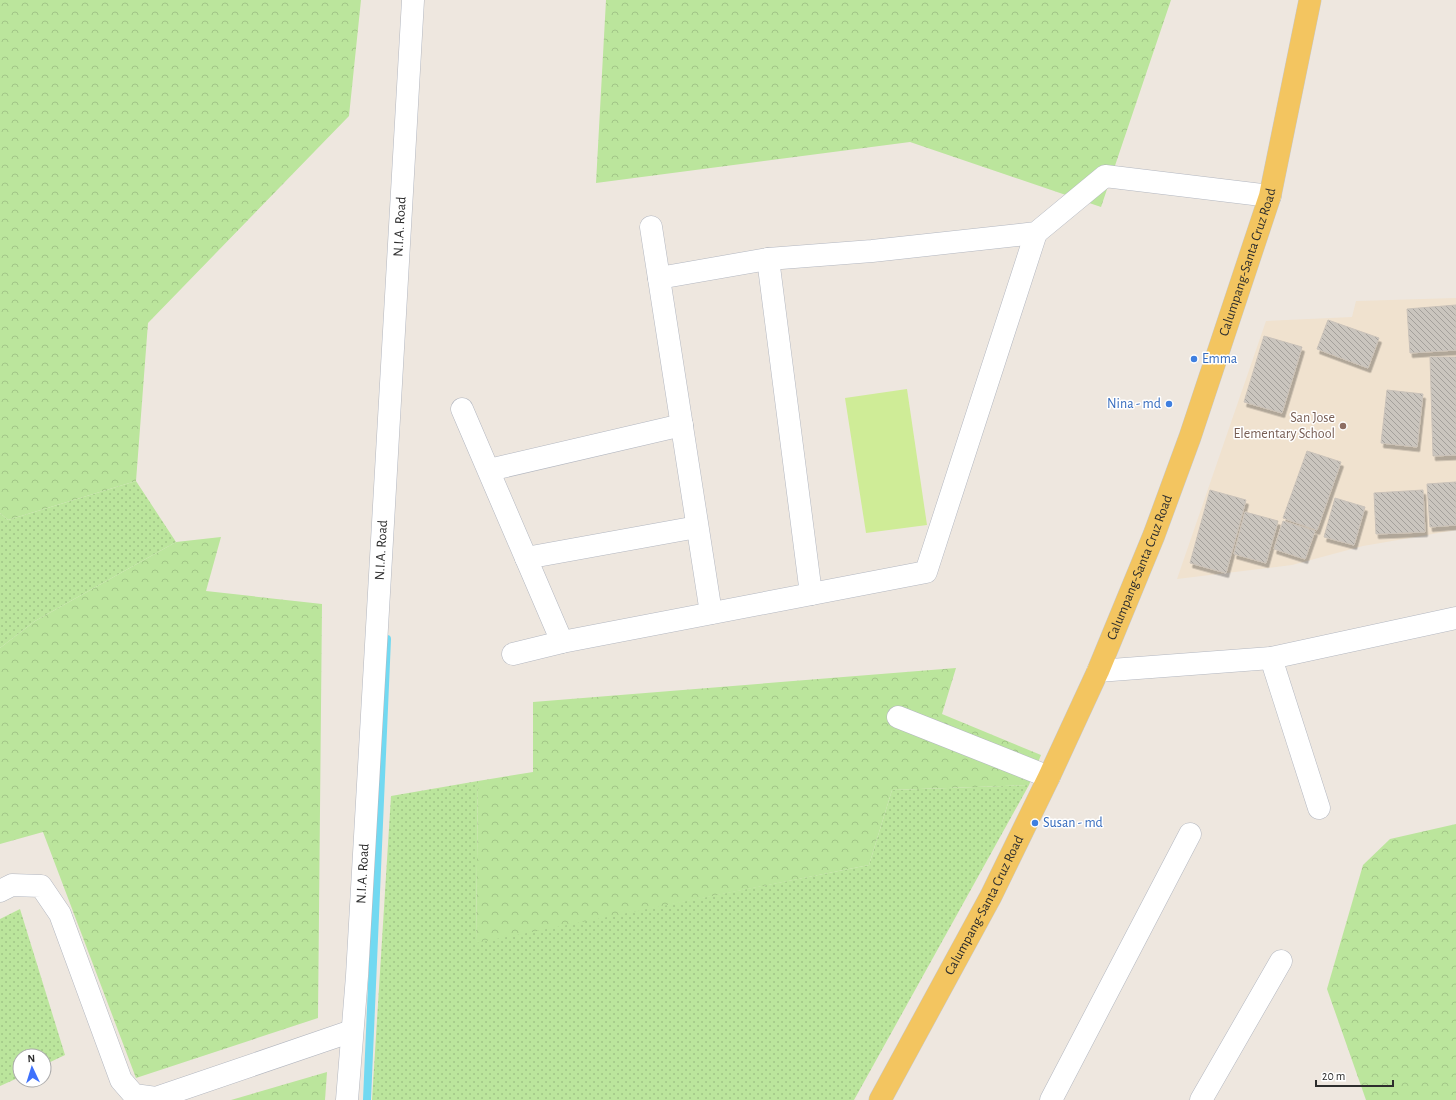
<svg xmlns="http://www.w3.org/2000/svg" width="1456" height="1100" viewBox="0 0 1456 1100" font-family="'Alegreya Sans',sans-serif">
	<defs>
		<pattern id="grass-dots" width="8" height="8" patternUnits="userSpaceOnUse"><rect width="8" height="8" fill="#bbe59c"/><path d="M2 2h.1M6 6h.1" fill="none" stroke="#a1c587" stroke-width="1.8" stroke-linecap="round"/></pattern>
		<pattern id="forest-crowns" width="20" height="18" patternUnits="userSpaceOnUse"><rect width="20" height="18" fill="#bbe59c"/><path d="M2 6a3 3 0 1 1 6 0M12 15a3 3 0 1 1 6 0" fill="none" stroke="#a1c587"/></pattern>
		<pattern id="building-back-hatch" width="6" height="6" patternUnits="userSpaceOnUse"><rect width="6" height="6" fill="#cac5be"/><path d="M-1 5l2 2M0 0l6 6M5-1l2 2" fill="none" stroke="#a4a09b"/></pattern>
		<filter id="shadow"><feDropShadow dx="2.5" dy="4.5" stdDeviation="0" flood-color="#0004"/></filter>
	</defs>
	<rect width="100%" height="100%" fill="#eee7df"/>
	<polygon fill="#f0e2cf" points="1456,298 1456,530 1363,546 1292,565 1177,579 1266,321 1352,317 1356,301"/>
	<g fill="url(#grass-dots)">
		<polygon points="136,481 176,542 35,621 0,648 0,513 8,520"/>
		<polygon points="478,781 476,942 869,865 892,790 1029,785 854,1100 372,1100 391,796"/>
		<polygon points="20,909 65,1055 44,1065 44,1056 20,1056 20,1077 0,1086 0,919"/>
	</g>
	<g fill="url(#forest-crowns)">
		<polygon points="0,0 361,0 349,116 148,323 136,481 8,520 0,513"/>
		<polygon points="606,0 1171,0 1101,207 910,142 596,183"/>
		<polygon points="221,537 206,591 322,604 318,1018 136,1078 43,832 0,844 0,648 35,621 176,542"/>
		<polygon points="956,668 942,714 1041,755 1029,785 892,790 869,865 476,943 478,781 533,772 533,702"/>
		<polygon points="1456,824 1456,1100 1366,1100 1327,989 1363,865 1390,839"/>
		<polygon points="327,1072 325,1100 231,1100"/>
	</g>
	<polygon fill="#cfec97" points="907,389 927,525 866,533 845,398"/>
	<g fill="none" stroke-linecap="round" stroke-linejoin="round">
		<polyline stroke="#72d9f1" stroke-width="8" points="367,1100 387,639"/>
	</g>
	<g fill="url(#building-back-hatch)" stroke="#cac2b9" filter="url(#shadow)">
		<polygon points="1456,305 1456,350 1410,353 1407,309"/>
		<polygon points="1328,320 1379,338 1368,368 1317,349"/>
		<polygon points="1264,336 1302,347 1282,413 1244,402"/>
		<polygon points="1430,357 1456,357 1456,455 1433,456"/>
		<polygon points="1387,390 1423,394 1417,447 1381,443"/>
		<polygon points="1307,451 1341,462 1317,530 1283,518"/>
		<polygon points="1456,482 1456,525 1430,527 1427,484"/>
		<polygon points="1210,490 1246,500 1226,573 1190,563"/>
		<polygon points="1423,490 1425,532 1376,534 1374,493"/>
		<polygon points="1335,498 1365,507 1354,545 1324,537"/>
		<polygon points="1245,512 1278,521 1266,563 1234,554"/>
		<polygon points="1283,521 1315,531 1305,559 1274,549"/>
	</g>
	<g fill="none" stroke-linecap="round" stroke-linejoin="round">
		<defs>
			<g id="minor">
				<polyline points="651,227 711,613"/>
				<polyline points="768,259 811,594"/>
				<polyline points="659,278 768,259 872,251 1036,233 1105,176 1270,196"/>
				<polyline points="462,409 562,642"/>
				<polyline points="489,470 682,425"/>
				<polyline points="526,558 697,527"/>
				<polyline points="513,654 562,642 926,572 1036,233"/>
				<polyline points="1271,658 1319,808"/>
				<polyline points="1098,671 1271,658 1456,618"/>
				<polyline points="898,717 1049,777"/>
				<polyline points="0,891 12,885 41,886 60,914 121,1080 134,1095 156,1098 352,1031"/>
				<path id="s1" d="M347,1100l10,-124 56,-976"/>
				<polyline points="1051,1100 1190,834"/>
				<polyline points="1201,1100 1281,961"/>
			</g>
			<g id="major">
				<path id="s2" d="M880,1100l111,-204 58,-119 49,-106 56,-136 36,-98 80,-241 40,-196"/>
			</g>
		</defs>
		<use href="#minor" stroke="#b3b7c0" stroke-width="23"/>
		<use href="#major" stroke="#c8c8c8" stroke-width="23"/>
		<use href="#minor" stroke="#fff" stroke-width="22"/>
		<use href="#major" stroke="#f3c560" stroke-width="22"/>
	</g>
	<g fill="#3f7fe0" stroke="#fff" stroke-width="1.5">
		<circle cx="1194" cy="359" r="4"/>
		<circle cx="1169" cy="404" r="4"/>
		<circle cx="1035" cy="823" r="4"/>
	</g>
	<circle fill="#8d6e63" stroke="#fff" stroke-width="1.5" cx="1343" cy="426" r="4"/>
	<g text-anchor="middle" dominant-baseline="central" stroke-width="3" stroke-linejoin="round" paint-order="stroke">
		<g font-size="14" fill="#2d2d2d" stroke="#fff">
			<text stroke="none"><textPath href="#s1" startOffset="875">N.I.A. Road</textPath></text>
			<text stroke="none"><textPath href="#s2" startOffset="917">Calumpang-Santa Cruz Road</textPath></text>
			<text stroke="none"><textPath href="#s1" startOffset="551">N.I.A. Road</textPath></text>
			<text stroke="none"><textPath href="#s2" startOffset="593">Calumpang-Santa Cruz Road</textPath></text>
			<text stroke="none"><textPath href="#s1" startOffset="227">N.I.A. Road</textPath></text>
			<text stroke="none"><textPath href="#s2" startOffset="221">Calumpang-Santa Cruz Road</textPath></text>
		</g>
		<g font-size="14" fill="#366cbe" stroke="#fff" text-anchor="start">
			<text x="1202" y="359">Emma</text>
			<text x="1161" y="404" text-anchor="end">Nina - md</text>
			<text x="1043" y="823">Susan - md</text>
		</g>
		<g font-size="14" fill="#785e54" stroke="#fff" text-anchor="end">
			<text x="1335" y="418">San Jose<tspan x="1335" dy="16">Elementary School</tspan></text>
		</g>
	</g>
	<g transform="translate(32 1068) rotate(356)"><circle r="19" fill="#ffffff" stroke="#ababab"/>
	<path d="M0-3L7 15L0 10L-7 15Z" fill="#3e71fc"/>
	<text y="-6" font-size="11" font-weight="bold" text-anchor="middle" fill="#2d2d2d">N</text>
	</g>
	<path d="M1316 1080v6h77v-6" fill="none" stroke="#2d2d2d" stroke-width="2"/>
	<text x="1322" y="1080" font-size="12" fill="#2d2d2d" stroke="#ffffff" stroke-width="3" paint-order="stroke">20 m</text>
</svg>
